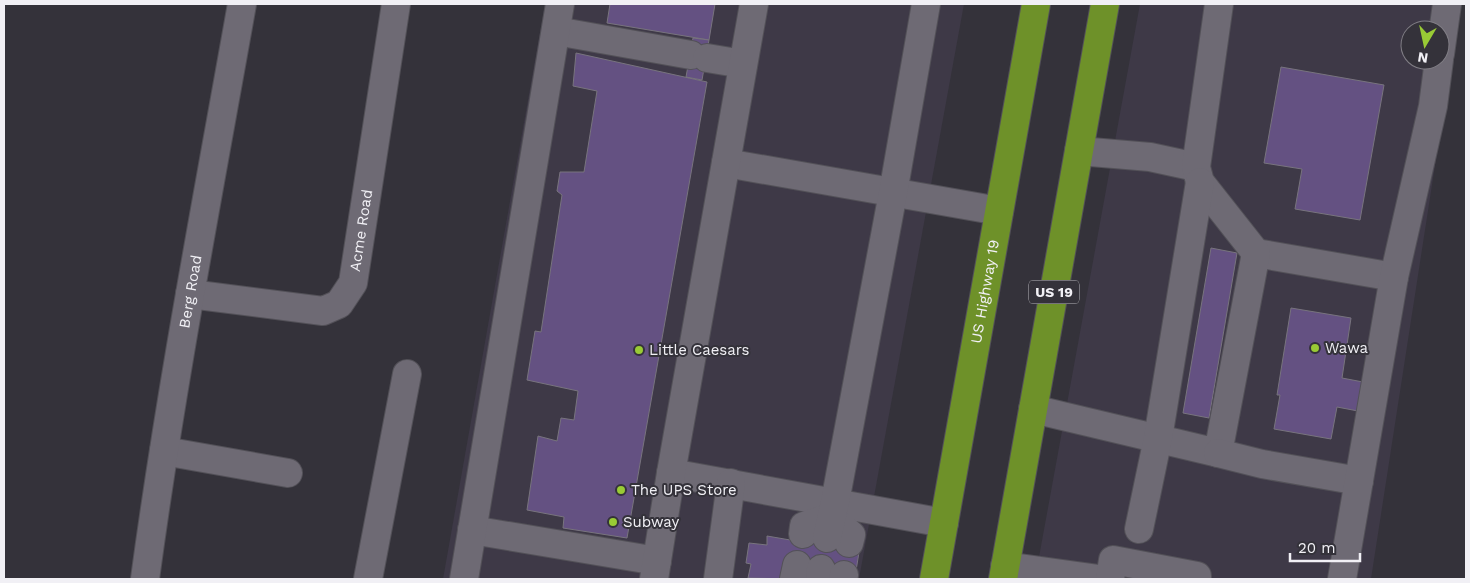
<svg xmlns="http://www.w3.org/2000/svg" width="1470" height="583" viewBox="0 0 1470 583" font-family="'Work Sans',sans-serif">
	<rect width="100%" height="100%" fill="#34323a"/>
	<g fill="#3e3947" fill-rule="evenodd">
		<polygon points="545,4 964,4 859,579 443,579"/>
		<path d="M1140,4h320l-89,575h-336zM1410,30h30v30h-30z"/>
	</g>
	<g fill="#645182" stroke="#78747e">
		<polygon points="610,4 715,4 709,40 607,23"/>
		<polygon points="693,38 709,40 702,80 686,77"/>
		<polygon points="576,53 707,82 627,538 563,528 564,517 527,510 538,436 557,441 561,418 574,420 578,391 527,380 535,331 541,332 562,195 557,191 560,172 584,172 597,91 573,86"/>
		<polygon points="1281,67 1384,85 1360,220 1295,209 1302,169 1264,163"/>
		<polygon points="1211,248 1237,253 1209,418 1183,413"/>
		<polygon points="1291,308 1351,318 1342,378 1363,382 1358,411 1337,407 1331,439 1274,429 1280,395 1277,395"/>
		<polygon points="799,530 860,546 855,577 791,579 748,578 751,564 746,563 749,543 767,545 767,536 796,541"/>
	</g>
	<g fill="none" stroke-linecap="round" stroke-linejoin="round">
		<defs>
			<g id="minor">
				<polyline points="556,31 691,55"/>
				<polyline points="1440,54 1447,4"/>
				<polyline points="707,58 743,64"/>
				<polyline points="1079,151 1150,157 1196,167"/>
				<polyline points="726,163 999,211"/>
				<polyline points="1256,253 1394,277"/>
				<path id="s1" d="M190,294l133,17 16,-7 14,-21 43,-279"/>
				<polyline points="1033,409 1218,453 1256,253 1200,182 1196,167 1219,4"/>
				<polyline points="164,451 288,473"/>
				<polyline points="1218,453 1262,464 1359,481"/>
				<polyline points="671,473 944,523"/>
				<polyline points="1139,529 1158,438 1200,182"/>
				<polyline points="472,530 657,561"/>
				<polyline points="803,534 804,526 830,517 851,535 849,543"/>
				<polyline points="827,538 835,502 893,193 926,4"/>
				<polyline points="1005,566 1099,579"/>
				<path id="s2" d="M145,579c26,-192 63,-384 97,-575"/>
				<polyline points="368,579 407,374"/>
				<polyline points="464,579 560,4"/>
				<polyline points="654,579 671,473 754,4"/>
				<polyline points="718,579 731,483"/>
				<polyline points="794,579 797,565"/>
				<polyline points="820,579 821,569"/>
				<polyline points="843,579 844,575"/>
				<polyline points="1110,579 1113,560 1197,576 1197,579"/>
				<polyline points="1342,579 1394,277 1433,106 1439,60"/>
			</g>
			<g id="highway">
				<path id="s3" d="M934,579l102,-575"/>
				<polyline points="1003,579 1105,4"/>
			</g>
		</defs>
		<use href="#minor" stroke="#535158" stroke-width="30"/>
		<use href="#highway" stroke="#535158" stroke-width="30"/>
		<use href="#minor" stroke="#6e6a74" stroke-width="28"/>
		<use href="#highway" stroke="#6e9129" stroke-width="28"/>
	</g>
	<g fill="#99cb35" stroke="#34323a" stroke-width="2">
		<circle cx="1315" cy="348" r="5"/>
		<circle cx="639" cy="350" r="5"/>
		<circle cx="621" cy="490" r="5"/>
		<circle cx="613" cy="522" r="5"/>
	</g>
	<g text-anchor="middle" dominant-baseline="central" stroke-width="4" stroke-linejoin="round" paint-order="stroke">
		<rect fill="#34323a" stroke="#b8b7bd" stroke-width="1" x="1029" y="280.5" width="50" height="23" rx="4"/>
		<g font-size="14" font-weight="bold" fill="#f1f0f5">
			<text x="1054" y="292">US 19</text>
		</g>
		<g font-size="15" fill="#f1f0f5" stroke="#34323a">
			<text stroke="none"><textPath href="#s1" startOffset="230">Acme Road</textPath></text>
			<text stroke="none"><textPath href="#s2" startOffset="291">Berg Road</textPath></text>
			<text stroke="none"><textPath href="#s3" startOffset="292">US Highway 19</textPath></text>
		</g>
		<g font-size="15" fill="#f1f0f5" stroke="#34323a" text-anchor="start">
			<text x="1325" y="348">Wawa</text>
			<text x="649" y="350">Little Caesars</text>
			<text x="631" y="490">The UPS Store</text>
			<text x="623" y="522">Subway</text>
		</g>
	</g>
	<rect width="1470" height="583" fill="none" stroke="#f1f0f5" stroke-width="10"/>
	<g transform="translate(1425 45) rotate(189)"><circle r="24" fill="#34323a" stroke="#807e85"/>
	<path d="M0-4L9 19L0 12L-9 19Z" fill="#99cb35"/>
	<text y="-8" font-size="14" font-weight="bold" text-anchor="middle" fill="#f1f0f5">N</text>
	</g>
	<path d="M1290 553v8h70v-8" fill="none" stroke="#f1f0f5" stroke-width="2.5"/>
	<text x="1298" y="553" font-size="15" fill="#f1f0f5" stroke="#34323a" stroke-width="4" paint-order="stroke">20 m</text>
</svg>
